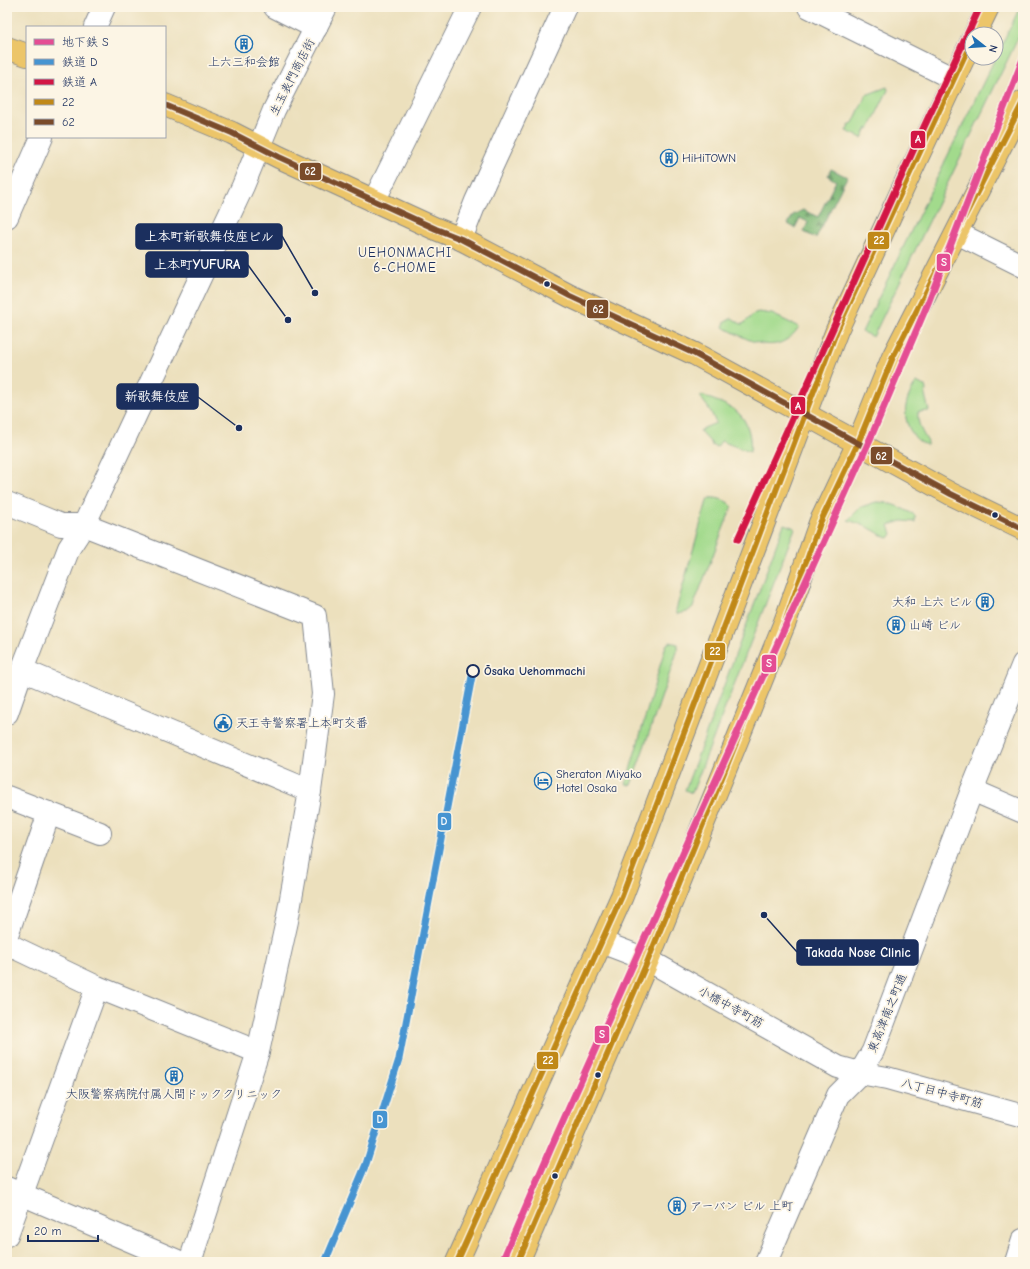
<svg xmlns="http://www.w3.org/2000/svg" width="1030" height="1269" viewBox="0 0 1030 1269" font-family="'Comic Neue','Klee One',sans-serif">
	<defs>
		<pattern id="forest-firs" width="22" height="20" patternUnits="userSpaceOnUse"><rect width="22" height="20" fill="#81ba78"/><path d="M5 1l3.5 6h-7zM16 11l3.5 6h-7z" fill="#699866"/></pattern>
	</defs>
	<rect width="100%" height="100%" fill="#fcf5e5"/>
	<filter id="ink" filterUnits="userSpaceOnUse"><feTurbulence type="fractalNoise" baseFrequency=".025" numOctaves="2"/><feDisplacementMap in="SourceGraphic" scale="8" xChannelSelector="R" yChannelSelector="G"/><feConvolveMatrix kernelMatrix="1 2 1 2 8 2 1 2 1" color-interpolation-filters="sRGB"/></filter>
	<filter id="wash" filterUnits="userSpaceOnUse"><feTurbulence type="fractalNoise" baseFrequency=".012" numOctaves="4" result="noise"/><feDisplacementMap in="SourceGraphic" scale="16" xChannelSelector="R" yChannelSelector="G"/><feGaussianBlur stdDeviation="0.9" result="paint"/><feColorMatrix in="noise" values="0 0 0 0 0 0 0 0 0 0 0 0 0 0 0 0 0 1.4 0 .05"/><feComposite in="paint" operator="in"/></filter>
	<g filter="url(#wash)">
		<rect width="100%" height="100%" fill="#ece0bd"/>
		<g fill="#a2da8c" stroke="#5e8475">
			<polygon points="1020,7 1023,7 1023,28 873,337 862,332"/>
			<polygon points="887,87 888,90 869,129 867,128 862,138 846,131 850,124 853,123 866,95"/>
			<path d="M759,312l13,2 27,13c-22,32 -50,13 -76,0l2,-5 7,-4 9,6h2l12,-11z"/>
			<path d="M916,382l9,4 1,4 -1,5 4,16 -11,1c-1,12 4,20 10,30l-1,3c-15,-4 -24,-25 -21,-39 1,-9 7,-17 10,-24z"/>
			<path d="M701,395c11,5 26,9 35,16 12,9 16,27 14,41l-29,-11 -4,6 -6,-2 1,-1 -12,-13 4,-3 12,-5 -6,-13 -9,-12z"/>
			<path d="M710,498c7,-1 18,3 22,8l-39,101 -6,5 -10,2 -1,-4 31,-109z"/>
			<path d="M876,502c16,0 25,6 39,13v7l-13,-1 -13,4 3,9 -3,4c-6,-1 -9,-4 -14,-7 -8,-5 -18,-8 -27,-11l13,-13z"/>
			<polygon points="784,524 795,528 692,793 685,790"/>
			<polygon points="670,642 678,644 678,649 631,785 626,784 666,645"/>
		</g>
		<polygon fill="url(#forest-firs)" stroke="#4e746b" points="831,169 847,177 816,238 804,232 808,222 800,218 795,228 788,224 793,215 803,210 818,217 836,181 828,176"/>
	</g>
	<g filter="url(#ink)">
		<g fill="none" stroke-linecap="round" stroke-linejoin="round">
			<defs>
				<g id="minor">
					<polyline points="275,7 316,28"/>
					<polyline points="809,7 954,79"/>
					<polyline points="95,27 104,7"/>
					<polyline points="374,201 470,7"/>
					<polyline points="7,217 42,137"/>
					<polyline points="957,233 1023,266"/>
					<polyline points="461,239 476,201 565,7"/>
					<polyline points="7,503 61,525 84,525 315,616 323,694 310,791 287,921 258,1052 190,1262"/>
					<polyline points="22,670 310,791"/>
					<polyline points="7,713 22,670 69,548 84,525 243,186 274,110 326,7"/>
					<polyline points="972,790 1023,812"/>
					<polyline points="7,797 100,833"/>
					<polyline points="7,935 49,813"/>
					<polyline points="601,942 648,960 678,977 838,1067 860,1073 887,1078 1023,1116"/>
					<polyline points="7,944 97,987 258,1052"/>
					<polyline points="7,1188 180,1262"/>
					<polyline points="7,1235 97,987"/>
					<polyline points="766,1262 838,1095 860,1073 873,1051 972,790 1023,664"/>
					<polyline points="1016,1262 1023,1240"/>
				</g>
				<g id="major">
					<polyline points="975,34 988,7"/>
					<polyline points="7,48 27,55"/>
					<polyline points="165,105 232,133 279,157 436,229 461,239 570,296 695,354 951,494 1023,529"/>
					<polyline points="457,1262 622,896 837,330 972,40"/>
					<polyline points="518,1262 648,960 785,622 820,523 858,443 893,357 1023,102"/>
				</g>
			</defs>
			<use href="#minor" stroke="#84888e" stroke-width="24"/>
			<use href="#major" stroke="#84888e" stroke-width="24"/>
			<use href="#minor" stroke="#fff" stroke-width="22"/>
			<use href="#major" stroke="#ecc569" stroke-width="22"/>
			<defs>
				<g id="bus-1">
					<polyline points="457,1262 622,896 837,330 972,40"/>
					<polyline points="518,1262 648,960 785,622 820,523 858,443 893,357 1023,102"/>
				</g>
				<polyline id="bus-2" points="165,105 232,133 279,157 436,229 461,239 570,296 695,354 951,494 1023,529"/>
			</defs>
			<use href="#bus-1" stroke="#fcf5e5" stroke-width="9"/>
			<use href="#bus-2" stroke="#fcf5e5" stroke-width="9"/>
			<use href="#bus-1" stroke="#c08818" stroke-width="6"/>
			<use href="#bus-2" stroke="#7a4b2a" stroke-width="6"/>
			<defs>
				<polyline id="rail-1" points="325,1262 366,1164 399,1059 473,671"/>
				<polyline id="rail-2" points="738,539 916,144 980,7"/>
			</defs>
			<use href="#rail-1" stroke="#fcf5e5" stroke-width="10"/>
			<use href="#rail-2" stroke="#fcf5e5" stroke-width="10"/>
			<use href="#rail-1" stroke="#4694d1" stroke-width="7"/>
			<use href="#rail-2" stroke="#d21644" stroke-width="7"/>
			<defs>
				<polyline id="metro-1" points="502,1262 551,1148 673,875 871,437 928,303 1023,59"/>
			</defs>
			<use href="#metro-1" stroke="#fcf5e5" stroke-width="10"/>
			<use href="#metro-1" stroke="#e44d93" stroke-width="7"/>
		</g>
	</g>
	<defs>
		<symbol id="building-ring" viewBox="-11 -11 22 22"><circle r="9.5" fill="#fcf5e5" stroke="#1f6fb2" stroke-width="1.5"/><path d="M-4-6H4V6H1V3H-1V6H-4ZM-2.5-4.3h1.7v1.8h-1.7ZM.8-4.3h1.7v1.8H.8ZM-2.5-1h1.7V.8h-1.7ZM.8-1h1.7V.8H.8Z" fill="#1f6fb2"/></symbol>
		<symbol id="civic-ring" viewBox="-11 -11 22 22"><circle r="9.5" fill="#fcf5e5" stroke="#1f6fb2" stroke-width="1.5"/><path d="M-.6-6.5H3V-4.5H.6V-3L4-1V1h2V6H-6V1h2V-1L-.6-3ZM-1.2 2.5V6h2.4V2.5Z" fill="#1f6fb2"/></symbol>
		<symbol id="hotel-ring" viewBox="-11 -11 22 22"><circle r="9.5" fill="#fcf5e5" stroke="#1f6fb2" stroke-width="1.5"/><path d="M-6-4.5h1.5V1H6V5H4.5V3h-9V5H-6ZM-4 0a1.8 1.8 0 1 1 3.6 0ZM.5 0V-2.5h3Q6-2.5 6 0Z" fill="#1f6fb2"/></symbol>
	</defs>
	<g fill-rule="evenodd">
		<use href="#building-ring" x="234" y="34" width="20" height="20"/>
		<use href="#building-ring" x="659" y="148" width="20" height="20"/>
		<use href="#building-ring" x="975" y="592" width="20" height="20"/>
		<use href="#building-ring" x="886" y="615" width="20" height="20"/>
		<use href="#civic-ring" x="213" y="713" width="20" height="20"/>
		<use href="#hotel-ring" x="533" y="771" width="20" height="20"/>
		<use href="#building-ring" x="164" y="1066" width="20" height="20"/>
		<use href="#building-ring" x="667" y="1196" width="20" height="20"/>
	</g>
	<g fill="#1b2f5e" stroke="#fcf5e5" stroke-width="1.5">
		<circle cx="547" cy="284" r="3.5"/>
		<circle cx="995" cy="515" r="3.5"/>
		<circle cx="598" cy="1075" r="3.5"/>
		<circle cx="555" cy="1176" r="3.5"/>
	</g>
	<circle fill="#fcf5e5" stroke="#1b2f5e" stroke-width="2" cx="473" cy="671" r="6"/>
	<g text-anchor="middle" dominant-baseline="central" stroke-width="3.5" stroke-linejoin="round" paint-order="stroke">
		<g font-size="12" fill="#1b2f5e" stroke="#fcf5e5" text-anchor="start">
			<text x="244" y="62" text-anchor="middle">上六三和会館</text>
			<text x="682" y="158">HiHiTOWN</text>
			<text x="972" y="602" text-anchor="end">大和 上六 ビル</text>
			<text x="909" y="625">山崎 ビル</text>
			<text x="236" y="723">天王寺警察署上本町交番</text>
			<text x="556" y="774">Sheraton Miyako<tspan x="556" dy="14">Hotel Osaka</tspan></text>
			<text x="174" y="1094" text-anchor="middle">大阪警察病院付属人間ドッククリニック</text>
			<text x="690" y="1206">アーバン ビル 上町</text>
		</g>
		<g font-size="12" fill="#1b2f5e" stroke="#fcf5e5">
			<text transform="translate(292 77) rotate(-63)">生玉表門商店街</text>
			<text transform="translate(731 1007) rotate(29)">小橋中寺町筋</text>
			<text transform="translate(887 1013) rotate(-68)">東高津南之町通</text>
			<text transform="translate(942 1093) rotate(15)">八丁目中寺町筋</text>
		</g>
		<g font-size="12" font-weight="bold" fill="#1b2f5e" stroke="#fcf5e5" text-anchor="start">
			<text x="484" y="671">Ōsaka Uehommachi</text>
		</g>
		<g font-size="13" letter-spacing="1" fill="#1b2f5e" stroke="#fcf5e5">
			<text x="405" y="252">UEHONMACHI<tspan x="405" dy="15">6-CHOME</tspan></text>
		</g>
	</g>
	<path fill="none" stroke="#1b2f5e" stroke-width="1.5" d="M315 293L282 236M288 320L248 265M239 428L198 397M764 915L797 952"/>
	<g fill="#1b2f5e" stroke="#fcf5e5" stroke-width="1.5">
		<circle cx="315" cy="293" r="4"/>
		<circle cx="288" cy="320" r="4"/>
		<circle cx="239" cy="428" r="4"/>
		<circle cx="764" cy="915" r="4"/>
	</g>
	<g fill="#1b2f5e" stroke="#1b2f5e" stroke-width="1.5">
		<rect x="136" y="224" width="146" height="25" rx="4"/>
		<rect x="146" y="252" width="102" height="25" rx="4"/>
		<rect x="117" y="384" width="81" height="25" rx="4"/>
		<rect x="797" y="940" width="121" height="25" rx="4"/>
	</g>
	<g font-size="13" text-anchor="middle" font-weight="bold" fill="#fff">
		<text x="209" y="241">上本町新歌舞伎座ビル</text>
		<text x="197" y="269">上本町YUFURA</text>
		<text x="157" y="401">新歌舞伎座</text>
		<text x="858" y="957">Takada Nose Clinic</text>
	</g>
	<g stroke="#fcf5e5" stroke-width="1.5">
		<rect x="910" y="130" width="16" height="19" rx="4" fill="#d21644"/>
		<rect x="299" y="162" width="23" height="19" rx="4" fill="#7a4b2a"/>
		<rect x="867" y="231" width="23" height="19" rx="4" fill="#c08818"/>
		<rect x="936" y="253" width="15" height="19" rx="4" fill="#e44d93"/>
		<rect x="586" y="299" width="23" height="20" rx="4" fill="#7a4b2a"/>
		<rect x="790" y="396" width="16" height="19" rx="4" fill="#d21644"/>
		<rect x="870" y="446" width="23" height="19" rx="4" fill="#7a4b2a"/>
		<rect x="704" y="642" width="22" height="19" rx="4" fill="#c08818"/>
		<rect x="761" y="654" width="16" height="19" rx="4" fill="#e44d93"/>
		<rect x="437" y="812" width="15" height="19" rx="4" fill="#4694d1"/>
		<rect x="594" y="1025" width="16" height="19" rx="4" fill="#e44d93"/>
		<rect x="536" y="1051" width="23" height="19" rx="4" fill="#c08818"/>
		<rect x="372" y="1110" width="16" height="19" rx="4" fill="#4694d1"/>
	</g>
	<g font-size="11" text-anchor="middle" font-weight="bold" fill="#fff">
		<text x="918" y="143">A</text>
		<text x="310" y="175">62</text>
		<text x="879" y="244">22</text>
		<text x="944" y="266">S</text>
		<text x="598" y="313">62</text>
		<text x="798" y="410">A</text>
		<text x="881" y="460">62</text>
		<text x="715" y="655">22</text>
		<text x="769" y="667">S</text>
		<text x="444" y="825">D</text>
		<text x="602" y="1038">S</text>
		<text x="548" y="1064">22</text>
		<text x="380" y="1123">D</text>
	</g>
	<rect width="1030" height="1269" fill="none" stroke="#fcf5e5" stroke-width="24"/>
	<rect x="26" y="26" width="140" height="112" fill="#fcf5e5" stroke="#a2a6af"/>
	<rect x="34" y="39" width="20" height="6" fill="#e44d93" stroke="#a2a6af"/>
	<text x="62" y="46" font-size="12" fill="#1b2f5e">地下鉄 S</text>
	<rect x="34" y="59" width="20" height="6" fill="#4694d1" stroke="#a2a6af"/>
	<text x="62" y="66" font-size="12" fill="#1b2f5e">鉄道 D</text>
	<rect x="34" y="79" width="20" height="6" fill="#d21644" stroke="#a2a6af"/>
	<text x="62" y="86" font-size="12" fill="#1b2f5e">鉄道 A</text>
	<rect x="34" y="99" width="20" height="6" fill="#c08818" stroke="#a2a6af"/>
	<text x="62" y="106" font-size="12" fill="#1b2f5e">22</text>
	<rect x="34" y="119" width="20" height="6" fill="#7a4b2a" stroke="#a2a6af"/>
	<text x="62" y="126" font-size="12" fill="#1b2f5e">62</text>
	<g transform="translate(984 46) rotate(107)"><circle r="19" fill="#fcf5e5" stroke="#a2a6af"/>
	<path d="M0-3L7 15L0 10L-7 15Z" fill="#1f6fb2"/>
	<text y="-6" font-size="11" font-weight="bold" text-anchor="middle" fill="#1b2f5e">N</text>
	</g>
	<path d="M28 1235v6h70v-6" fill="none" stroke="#1b2f5e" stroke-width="2"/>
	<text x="34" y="1235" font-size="12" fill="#1b2f5e" stroke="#fcf5e5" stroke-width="3" paint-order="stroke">20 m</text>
</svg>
